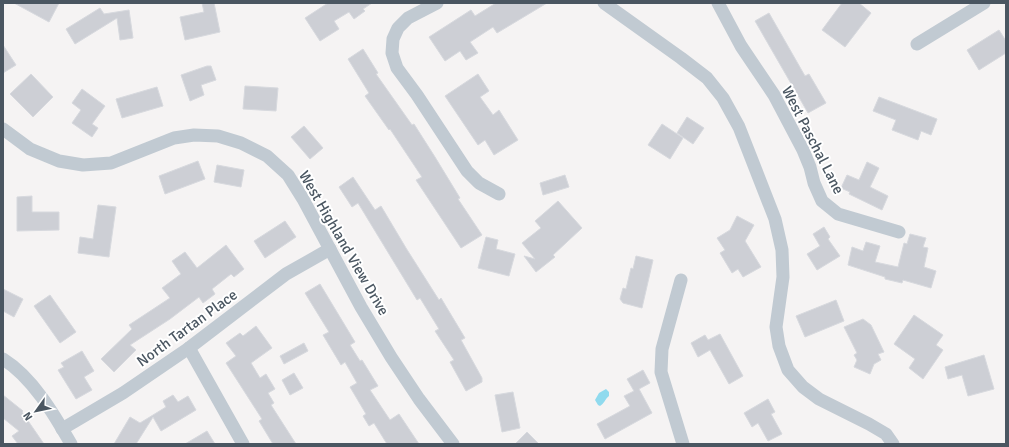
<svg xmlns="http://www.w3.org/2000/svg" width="1009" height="447" viewBox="0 0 1009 447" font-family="Signika,sans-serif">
	<rect width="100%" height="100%" fill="#f5f3f3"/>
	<path fill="#90daee" d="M606,389l3,3v4c-4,3 -5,8 -9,10l-2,-1 -3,-5 4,-7z"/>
	<g fill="#cdcfd5" stroke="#d7d9de">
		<polygon points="14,3 59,3 49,22"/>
		<polygon points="202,3 214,3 220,32 185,40 180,17 204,12"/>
		<polygon points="328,3 372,3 363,9 365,11 354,19 349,12 334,21 339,29 320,41 305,18"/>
		<polygon points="496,3 547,3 497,33 493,27 470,42 478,53 466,60 460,51 445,61 429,37 471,10 475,16"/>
		<polygon points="842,3 859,3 871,13 845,47 822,30"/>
		<polygon points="100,8 104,14 129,10 133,38 120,40 117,18 75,44 66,29"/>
		<polygon points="769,13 805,76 809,74 826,103 808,113 755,21"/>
		<polygon points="999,30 1006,41 1006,53 979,70 967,50"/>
		<polygon points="3,45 16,65 3,73"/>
		<polygon points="363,49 378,73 376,74 412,125 414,124 435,157 460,198 458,199 482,235 461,248 416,180 422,177 390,129 389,130 365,96 369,93 348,59"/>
		<polygon points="207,66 211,66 216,80 201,85 204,95 190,101 181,75"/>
		<polygon points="31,74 53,97 33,117 10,94"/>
		<polygon points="478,74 489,91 480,97 493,115 499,110 518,140 494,155 485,140 478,145 445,96"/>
		<polygon points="245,86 278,88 276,111 243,109"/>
		<polygon points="157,87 163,106 122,118 116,99"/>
		<polygon points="82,89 105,106 92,124 98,128 92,137 72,123 81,110 72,103"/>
		<polygon points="879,97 937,119 931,135 921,131 918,140 892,130 896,120 873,111"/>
		<polygon points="687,117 704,128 693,144 677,133"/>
		<polygon points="662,124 683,138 670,159 648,145"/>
		<polygon points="304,126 323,148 310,159 291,137"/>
		<polygon points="198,161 205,179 165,194 159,176"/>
		<polygon points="867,162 879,168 870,187 888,196 882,210 849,194 850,192 841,188 847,175 859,180"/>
		<polygon points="217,165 244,170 241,187 214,182"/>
		<polygon points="565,175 569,187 543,195 540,183"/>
		<polygon points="353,177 375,210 381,206 406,248 439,300 441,298 465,338 461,340 482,378 482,382 466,391 450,362 454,360 435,331 439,329 420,298 417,300 358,203 352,207 339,187"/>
		<polygon points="32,196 32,212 59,212 59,230 17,231 17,197"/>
		<polygon points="558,201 582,228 553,255 555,257 536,272 524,256 535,259 522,243 541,228 535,221"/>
		<polygon points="98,205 116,207 109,257 78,253 80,237 93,239"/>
		<polygon points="737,216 754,225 745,241 761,267 743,277 738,269 732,273 720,253 725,250 717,238 730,230"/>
		<polygon points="285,221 296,237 265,258 254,241"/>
		<polygon points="824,227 830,237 828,239 840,256 817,270 807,254 820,246 813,234"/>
		<polygon points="910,234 926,238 923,247 928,248 924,267 936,271 931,288 903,280 902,283 885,279 885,277 848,265 852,247 863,251 866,242 880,246 875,262 898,267 904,243 907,244"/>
		<polygon points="486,237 498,240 496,249 515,254 509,276 478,268"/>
		<polygon points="226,245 244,269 234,277 231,274 212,289 215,294 203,303 199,297 170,319 130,345 136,350 114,372 101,359 132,329 129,325 170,298 162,288 181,274 172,261 185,252 197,268"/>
		<polygon points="636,256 653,260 642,308 623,303 620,299 623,288 626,289 631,268 633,269"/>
		<polygon points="320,284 355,342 350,345 360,361 362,360 378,386 370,390 390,420 399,414 419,444 387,444 374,423 369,426 363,416 366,414 350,387 357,383 345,362 341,365 323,335 329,332 305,293"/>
		<polygon points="3,289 23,299 14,317 3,311"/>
		<polygon points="50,295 76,332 60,343 34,306"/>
		<polygon points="836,300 844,321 805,337 796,316"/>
		<polygon points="914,315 943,335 936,345 943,350 923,379 909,368 915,359 894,344"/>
		<polygon points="863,319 871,325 884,352 878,354 881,360 874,364 870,374 854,367 857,360 854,355 857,353 844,327"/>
		<polygon points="256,326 272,348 251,363 260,378 266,374 275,389 268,393 274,403 271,405 296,444 273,444 259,421 262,419 226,363 236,356 226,343 240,333 243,336"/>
		<polygon points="720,334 743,376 729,384 710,350 698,357 691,343 705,335 708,340"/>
		<polygon points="304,343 308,351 284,364 280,356"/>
		<polygon points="82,351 94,371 84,377 92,390 76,399 58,370 64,367 61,363"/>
		<polygon points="984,355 994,389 968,396 962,375 948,379 945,367"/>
		<polygon points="643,370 650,383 639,389 652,413 605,439 597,424 630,406 624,396 634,391 627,379"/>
		<polygon points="294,373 303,388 290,395 282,380"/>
		<polygon points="513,392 520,428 502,432 495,395"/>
		<polygon points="3,395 23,411 22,412 44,444 18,444 12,436 19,431 3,418"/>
		<polygon points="173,395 178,402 188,396 196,410 161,431 153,417 136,444 114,444 130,417 140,423 166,407 163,401"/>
		<polygon points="768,399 775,412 771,414 782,434 768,441 758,423 752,427 744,413"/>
		<polygon points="207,431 215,444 185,444"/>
		<polygon points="527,432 539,444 515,444"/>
	</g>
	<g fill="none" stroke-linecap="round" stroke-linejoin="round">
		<g stroke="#c1cad2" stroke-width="13">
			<polyline points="437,3 408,18 398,28 393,39 392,53 397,68 417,95 467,171 479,183 499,194"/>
			<polyline points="604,3 681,58 707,78 723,98 739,127 775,219 782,250 783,277 776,327 779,346 788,370 803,387 819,399 869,424 886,434 893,444"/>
			<polyline points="718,3 741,46 774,95 803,150 810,167 814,183 822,201 838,214 899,232"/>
			<polyline points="917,44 984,3"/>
			<polyline points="3,129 30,149 59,161 83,165 111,163 174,138 194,135 218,136 241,143 267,156 288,175 303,199 361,307 391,357 419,399 453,444"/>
			<polyline points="681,280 662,349 661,372 683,444"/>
			<polyline points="189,348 243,444"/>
			<path d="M3,359c29,18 51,55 68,85"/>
			<polyline points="62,429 123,393 189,348 286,274 330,249"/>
		</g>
	</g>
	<g text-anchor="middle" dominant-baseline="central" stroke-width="4" stroke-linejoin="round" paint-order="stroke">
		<g font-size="15" fill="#4a5661" stroke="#fff">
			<text transform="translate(813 140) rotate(63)">West Paschal Lane</text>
			<text transform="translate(344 243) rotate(60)">West Highland View Drive</text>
			<text transform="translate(187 328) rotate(-36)">North Tartan Place</text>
		</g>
	</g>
	<rect width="1009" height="447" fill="none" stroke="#4a5661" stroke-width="8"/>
	<g transform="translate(36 411) rotate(237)" stroke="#ffffff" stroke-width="3" paint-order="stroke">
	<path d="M0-3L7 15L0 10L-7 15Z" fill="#4a5661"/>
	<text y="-6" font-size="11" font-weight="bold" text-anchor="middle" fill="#4a5661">N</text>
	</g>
</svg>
